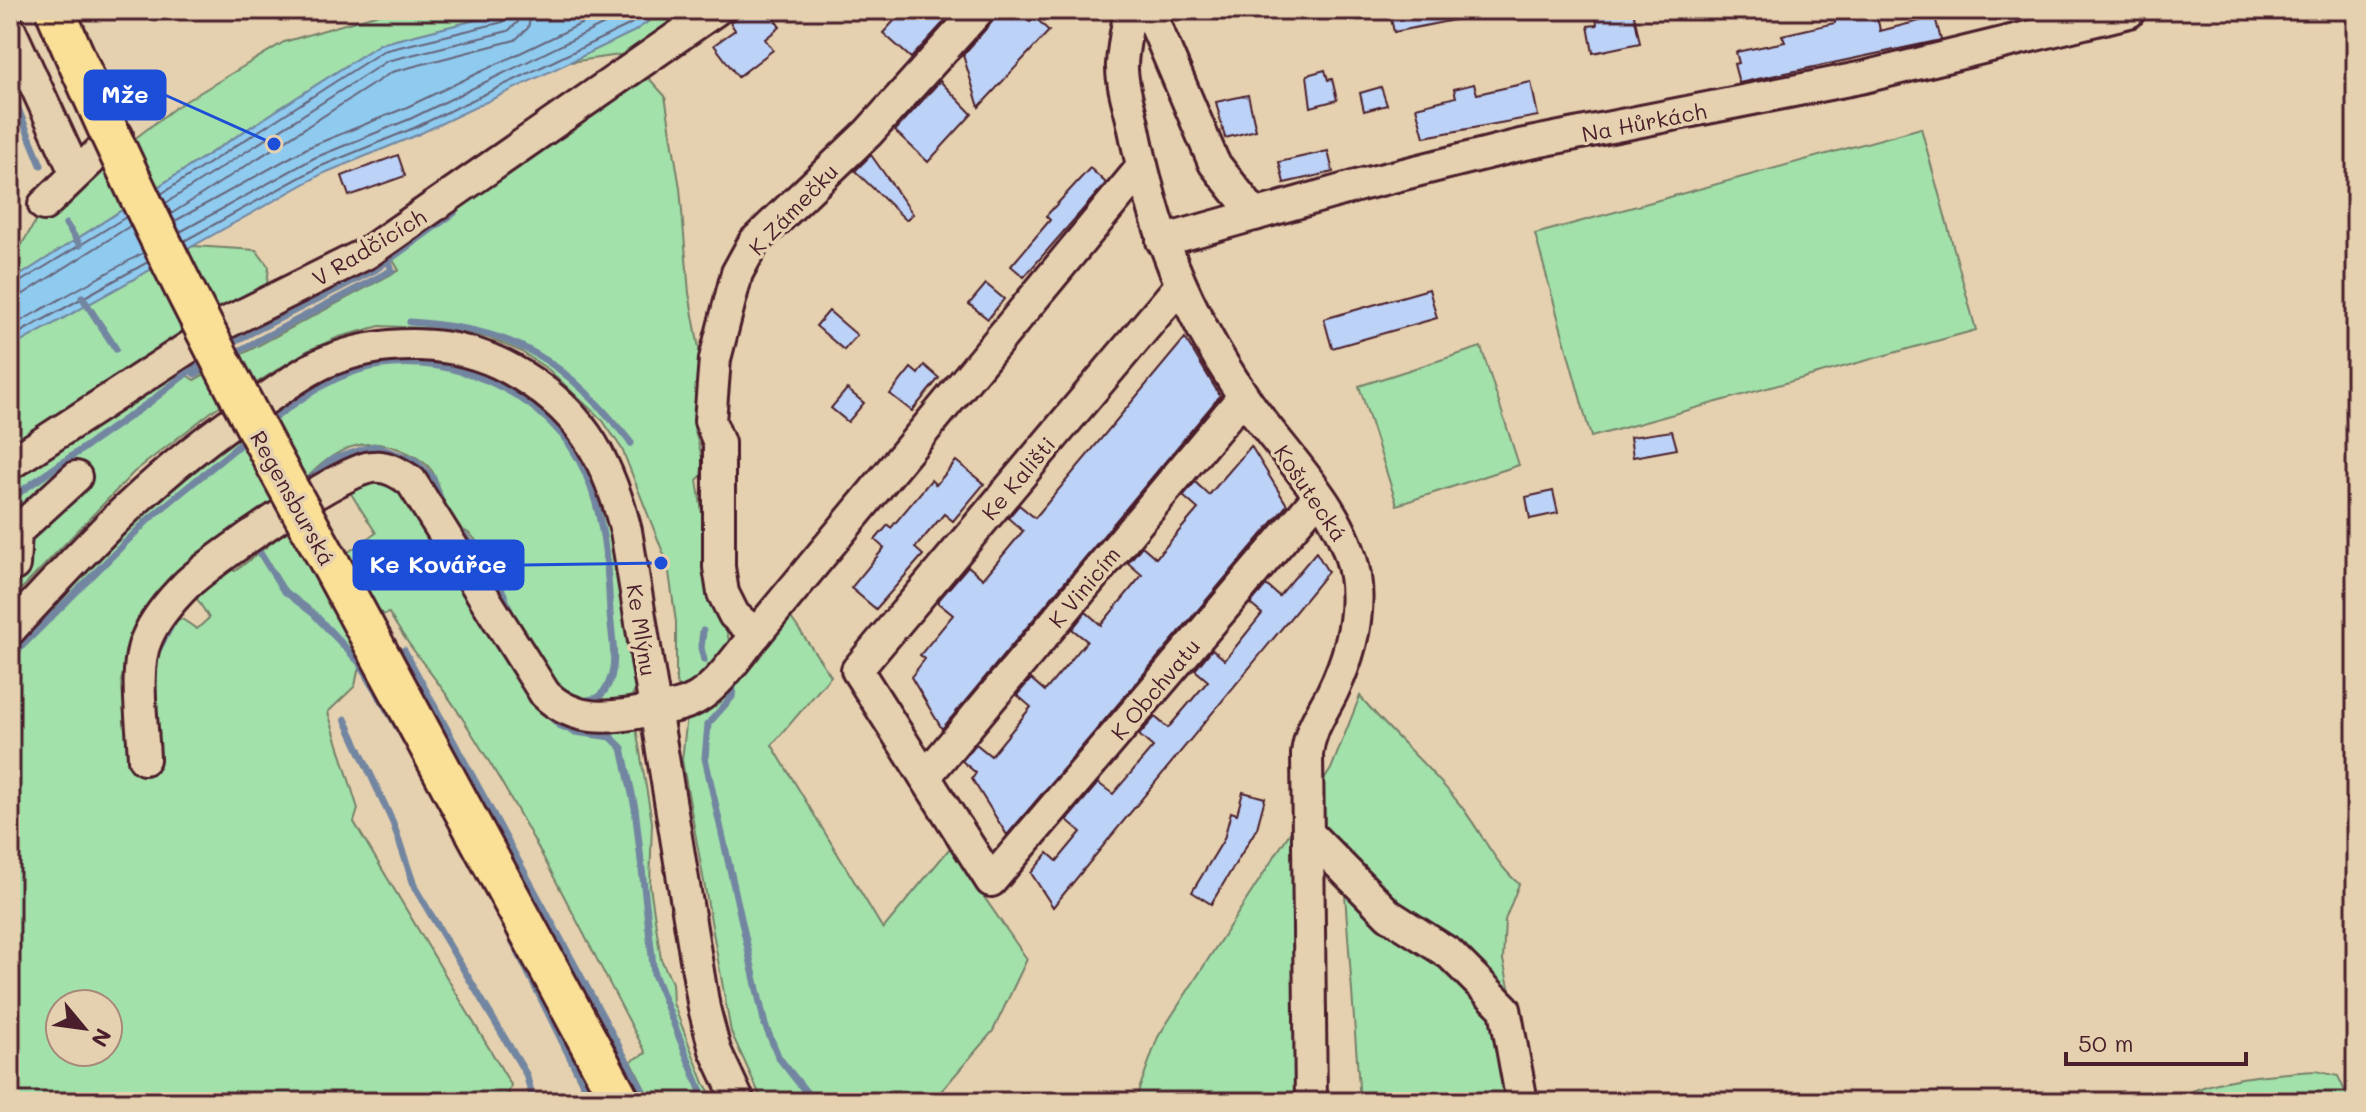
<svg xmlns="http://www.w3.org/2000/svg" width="2366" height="1112" viewBox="0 0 2366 1112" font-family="Mali,sans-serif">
	<rect width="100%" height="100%" fill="#e5d1af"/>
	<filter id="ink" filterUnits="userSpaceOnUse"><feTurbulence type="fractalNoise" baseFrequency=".0125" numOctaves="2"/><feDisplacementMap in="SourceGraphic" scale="16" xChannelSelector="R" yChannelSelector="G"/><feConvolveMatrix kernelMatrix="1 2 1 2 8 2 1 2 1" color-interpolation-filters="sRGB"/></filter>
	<g filter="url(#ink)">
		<g fill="#a2e1aa" stroke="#76806a" stroke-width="2" fill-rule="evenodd">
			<polygon points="392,10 516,10 380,44 10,282 10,264 43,209 176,107 284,42"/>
			<polygon points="665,10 692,10 627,54 570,62 633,32"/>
			<polygon points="645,74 665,96 680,188 689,293 700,354 694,427 703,461 701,476 697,480 712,577 729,640 723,657 694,685 681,691 676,682 676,622 668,565 622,449 603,421 549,370 520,351 489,338 447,329 380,326 339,337 307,351 215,409 134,472 10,601 10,568 23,515 10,515 10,482 19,474 178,369 194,380 399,270 390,255"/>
			<polygon points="1921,128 1976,330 1591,437 1535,234"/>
			<polygon points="193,246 256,250 269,267 267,284 235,309 74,402 10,450 10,348"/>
			<polygon points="1481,347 1519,465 1397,505 1359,386"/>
			<path d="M391,359c19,0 41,-1 61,2 57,11 116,57 141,110 27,56 34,152 45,215 -7,16 -17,18 -34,19 -73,6 -93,-126 -132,-169 -5,-5 -15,-8 -20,-14 -10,-15 -10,-36 -20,-51 -9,-12 -22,-18 -36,-23 -49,-17 -83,20 -111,55l-156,154 -8,24 13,30 34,-88 14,-4 15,10 12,-11 -15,-24 29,-28 12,5 52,-40 78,129 -7,11 -3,15 -27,26 30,97 -4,13 157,263 -5,17h-496v-453l84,-91 94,-90 124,-84 25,-12zM60,1004h48v48h-48z"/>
			<path d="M367,480l26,6 18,18 97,160 13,10 114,48 17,100 -2,64 11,73 11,24 1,20 31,80 12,19h-65l-20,-41 15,-8c-62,-116 -119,-236 -191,-346 -21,-32 -47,-60 -66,-94l-8,2 -37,-60 32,-22 -28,-44z"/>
			<polygon points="787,612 831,676 772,745 883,929 950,848 1027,959 993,1031 932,1102 763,1102 731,1032 682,760 687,716"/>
			<path d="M1360,696c30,37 67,68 97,105 22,26 36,61 62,83l-14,36 -2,40 32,142h-175l-18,-249 -45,40 -1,209h-153l-6,-7 21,-58 173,-268z"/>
			<path d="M2316,1071l22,5 12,26h-180c40,-25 100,-28 146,-31z"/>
		</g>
		<polygon fill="#8fcbef" stroke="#7386a1" stroke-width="2" points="516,10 665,10 633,32 417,135 322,174 10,348 10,282 380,44"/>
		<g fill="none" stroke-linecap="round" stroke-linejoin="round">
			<g stroke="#666479" stroke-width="2">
				<polyline points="161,194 383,51 503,22 510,10"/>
				<polyline points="166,203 387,61 508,31 518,22 520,10"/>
				<polyline points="171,214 392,72 515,40 528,28 532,10"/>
				<polyline points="175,221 309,147 405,108 610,10"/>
				<polyline points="180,232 314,158 410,119 633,10"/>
				<polyline points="184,241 319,167 414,128 629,25 651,10"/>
				<polyline points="10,288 126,217"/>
				<polyline points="10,298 22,295 130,226"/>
				<polyline points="10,327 143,253"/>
				<polyline points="10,338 148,262"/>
			</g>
			<g stroke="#7386a1" stroke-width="7">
				<polyline points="10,89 41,165"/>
				<polyline points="66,224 80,245"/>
				<polyline points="82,297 116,349"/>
				<path d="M410,322c109,8 153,37 221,121"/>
				<polyline points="227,345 375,270 454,213"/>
				<polyline points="229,356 392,270 388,260"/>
				<polyline points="189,369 195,374 211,366"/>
				<path d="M265,425c30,-22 58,-44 94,-55 78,-23 181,17 220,90 24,44 29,103 31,153 2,30 12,63 -12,85l-15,3"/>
				<polyline points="308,481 333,459 374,446 414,460 432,477 443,506"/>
				<polyline points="10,499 150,402 206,358"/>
				<path d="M454,527c27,20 51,60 58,93"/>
				<polyline points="257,548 283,590 314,614 359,662 403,737"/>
				<polyline points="703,631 701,648 704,660"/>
				<polyline points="158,650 173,622"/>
				<polyline points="404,650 649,1102"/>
				<polyline points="10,658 149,519 249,437"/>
				<polyline points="728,682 733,688 732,697 708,724 705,758 765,1025 779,1058 814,1102"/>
				<polyline points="529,696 559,725 575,732 611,737 622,748 635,808 654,974 705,1102"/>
				<polyline points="345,719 393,823 415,888 526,1074 534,1102"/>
				<polyline points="511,938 592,1102"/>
			</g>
		</g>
		<g fill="#bcd2f6" stroke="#4a1f2b" stroke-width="2">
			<polygon points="746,10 768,10 780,27 765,39 773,50 738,77 714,45 735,30 730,22"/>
			<polygon points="904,10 955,10 911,58 883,33"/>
			<polygon points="997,10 1017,10 1030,22 1034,16 1049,31 979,107 963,55 992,22"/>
			<polygon points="1389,10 1458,10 1459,19 1394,32"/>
			<polygon points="1633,10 1640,43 1593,53 1588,26 1597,25 1596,16"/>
			<polygon points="1836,10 1876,10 1880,31 1935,17 1941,40 1739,83 1734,64 1739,63 1736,52 1785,42 1782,35 1835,23"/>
			<polygon points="1325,70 1328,80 1332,79 1337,100 1311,107 1307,75"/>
			<polygon points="940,81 972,114 928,162 895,131"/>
			<polygon points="1531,82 1538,116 1424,137 1416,107 1456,97 1454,89 1474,84 1477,94"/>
			<polygon points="1381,87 1387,105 1364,111 1360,93"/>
			<polygon points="1248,95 1256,130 1225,138 1216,102"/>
			<polygon points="1328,151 1333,172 1284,183 1279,162"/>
			<polygon points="398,155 405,176 349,196 342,176"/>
			<polygon points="871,155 913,214 906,220 855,171"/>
			<polygon points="1090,168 1106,183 1024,277 1011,266 1050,220 1046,216"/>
			<polygon points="986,284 1004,299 988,319 969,304"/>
			<polygon points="1429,289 1437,318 1332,348 1324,319"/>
			<polygon points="829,311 857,335 844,350 816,326"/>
			<polygon points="1185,338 1220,396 942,729 911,677 925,659 920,655 953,615 937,602 968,566 983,579 1023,531 1008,518 1019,505 1035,518"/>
			<polygon points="924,365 939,378 912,411 890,394 911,368 918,374"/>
			<polygon points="847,389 864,403 848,422 831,408"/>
			<polygon points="1672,431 1677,449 1633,457 1630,437"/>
			<polygon points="1251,446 1287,505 1007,835 972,779 976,773 962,761 976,744 991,756 1031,707 1017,695 1031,679 1045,691 1087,641 1072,629 1086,612 1101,625 1142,575 1128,563 1142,546 1156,558 1198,509 1183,496 1195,482 1209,495"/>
			<polygon points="956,461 984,484 953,521 944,514 915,548 923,555 876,609 851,588 884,548 875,540 888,525 891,528 931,480 936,485"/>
			<polygon points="1553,491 1558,513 1530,519 1526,497"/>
			<polygon points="1316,552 1328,572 1053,907 1031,873 1048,853 1057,861 1081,832 1067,820 1098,783 1113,794 1153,747 1139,735 1155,717 1168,728 1208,681 1195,670 1212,649 1225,660 1262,614 1250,604 1266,585 1279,596"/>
			<polygon points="1243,792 1265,798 1257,828 1211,904 1192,892 1224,839 1231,812 1237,814"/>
		</g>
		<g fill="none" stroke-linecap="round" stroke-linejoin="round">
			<defs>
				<g id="minor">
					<path d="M1130,10c-3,18 -7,36 -8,54 -1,19 7,41 11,60 21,106 50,183 111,273 37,56 100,110 111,179 6,41 -5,80 -23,117 -11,22 -22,35 -25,61l4,348"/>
					<polyline points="1149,10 1214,163 1255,215"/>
					<polyline points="10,30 75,172"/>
					<polyline points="44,205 117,135"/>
					<polyline points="1162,241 1360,185 1520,145 1864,77 2129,12"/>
					<polyline points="1179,287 857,670 991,881 1318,497"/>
					<polyline points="10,464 226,323 367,253 716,10"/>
					<polyline points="10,528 16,532 76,477"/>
					<polyline points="14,565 16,532"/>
					<path d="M10,630c81,-88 149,-162 251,-228 22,-14 42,-31 67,-41 57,-23 128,-22 182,8 69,38 97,87 116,162l78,477 11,42 24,52"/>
					<polyline points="756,634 734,615 723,593 719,567 719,443 710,421 715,359 737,273 754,242 868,133 979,10"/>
					<path d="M144,759c-1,-34 -11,-91 3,-121 8,-19 26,-40 40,-54 27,-25 154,-114 185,-117 15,-2 27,6 39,14l134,213c31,30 65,24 104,17 16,-3 33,-4 48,-13 23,-14 41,-43 59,-64l386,-467"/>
					<polyline points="925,777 1243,397"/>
					<polyline points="1310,835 1389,915 1450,954 1505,1009 1522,1102"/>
				</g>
				<polyline id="major" points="330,563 621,1102"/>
			</defs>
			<use href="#minor" stroke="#4a1f2b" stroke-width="36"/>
			<use href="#major" stroke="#4a1f2b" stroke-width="44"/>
			<use href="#minor" stroke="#e5d1af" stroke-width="30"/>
			<use href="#major" stroke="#fadf96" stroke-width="38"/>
			<defs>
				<path id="major-bridge" d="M55,10c81,190 174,373 275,553"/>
			</defs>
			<use href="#major-bridge" stroke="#4a1f2b" stroke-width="44" stroke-linecap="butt"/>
			<use href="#major-bridge" stroke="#fadf96" stroke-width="38"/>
		</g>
	</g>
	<g text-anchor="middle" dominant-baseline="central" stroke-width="7" stroke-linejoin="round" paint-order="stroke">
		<g font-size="22" fill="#4a1f2b" stroke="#e5d1af">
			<text transform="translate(1644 122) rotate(-11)">Na Hůrkách</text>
			<text transform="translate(793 209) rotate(-46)">K Zámečku</text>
			<text transform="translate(369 247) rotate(-31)">V Radčicích</text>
			<text transform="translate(1018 478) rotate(-50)">Ke Kališti</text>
			<text transform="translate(1311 493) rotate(56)">Košutecká</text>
			<text transform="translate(293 498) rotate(61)">Regensburská</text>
			<text transform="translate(1084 587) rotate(-50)">K Vinicím</text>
			<text transform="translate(642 630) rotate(81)">Ke Mlýnu</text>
			<text transform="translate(1155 689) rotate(-50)">K Obchvatu</text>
		</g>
	</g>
	<path fill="none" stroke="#1d4ed8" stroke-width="3" d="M274 144L165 95M661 563L523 565"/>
	<g fill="#1d4ed8" stroke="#e5d1af" stroke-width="3">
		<circle cx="274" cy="144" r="8"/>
		<circle cx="661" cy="563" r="8"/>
	</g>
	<g fill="#1d4ed8" stroke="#1d4ed8" stroke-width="3">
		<rect x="85" y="71" width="80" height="48" rx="8"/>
		<rect x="354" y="541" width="169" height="48" rx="8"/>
	</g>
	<g font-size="24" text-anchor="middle" font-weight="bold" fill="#fff">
		<text x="125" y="103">Mže</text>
		<text x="438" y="573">Ke Kovářce</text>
	</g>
	<rect width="2366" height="1112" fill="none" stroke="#e5d1af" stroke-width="40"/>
	<rect x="20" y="20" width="2326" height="1072" fill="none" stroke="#4a1f2b" stroke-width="3" filter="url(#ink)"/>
	<g transform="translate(84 1028) rotate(119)"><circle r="38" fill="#e5d1af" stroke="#a78a7a" stroke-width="2"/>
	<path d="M0-6L14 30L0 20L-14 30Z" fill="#4a1f2b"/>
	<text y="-12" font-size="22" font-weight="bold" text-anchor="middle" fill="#4a1f2b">N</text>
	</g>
	<path d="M2066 1052v12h180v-12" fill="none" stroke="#4a1f2b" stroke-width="4"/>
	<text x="2078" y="1052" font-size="24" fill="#4a1f2b" stroke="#e5d1af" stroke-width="6" paint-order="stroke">50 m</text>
</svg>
